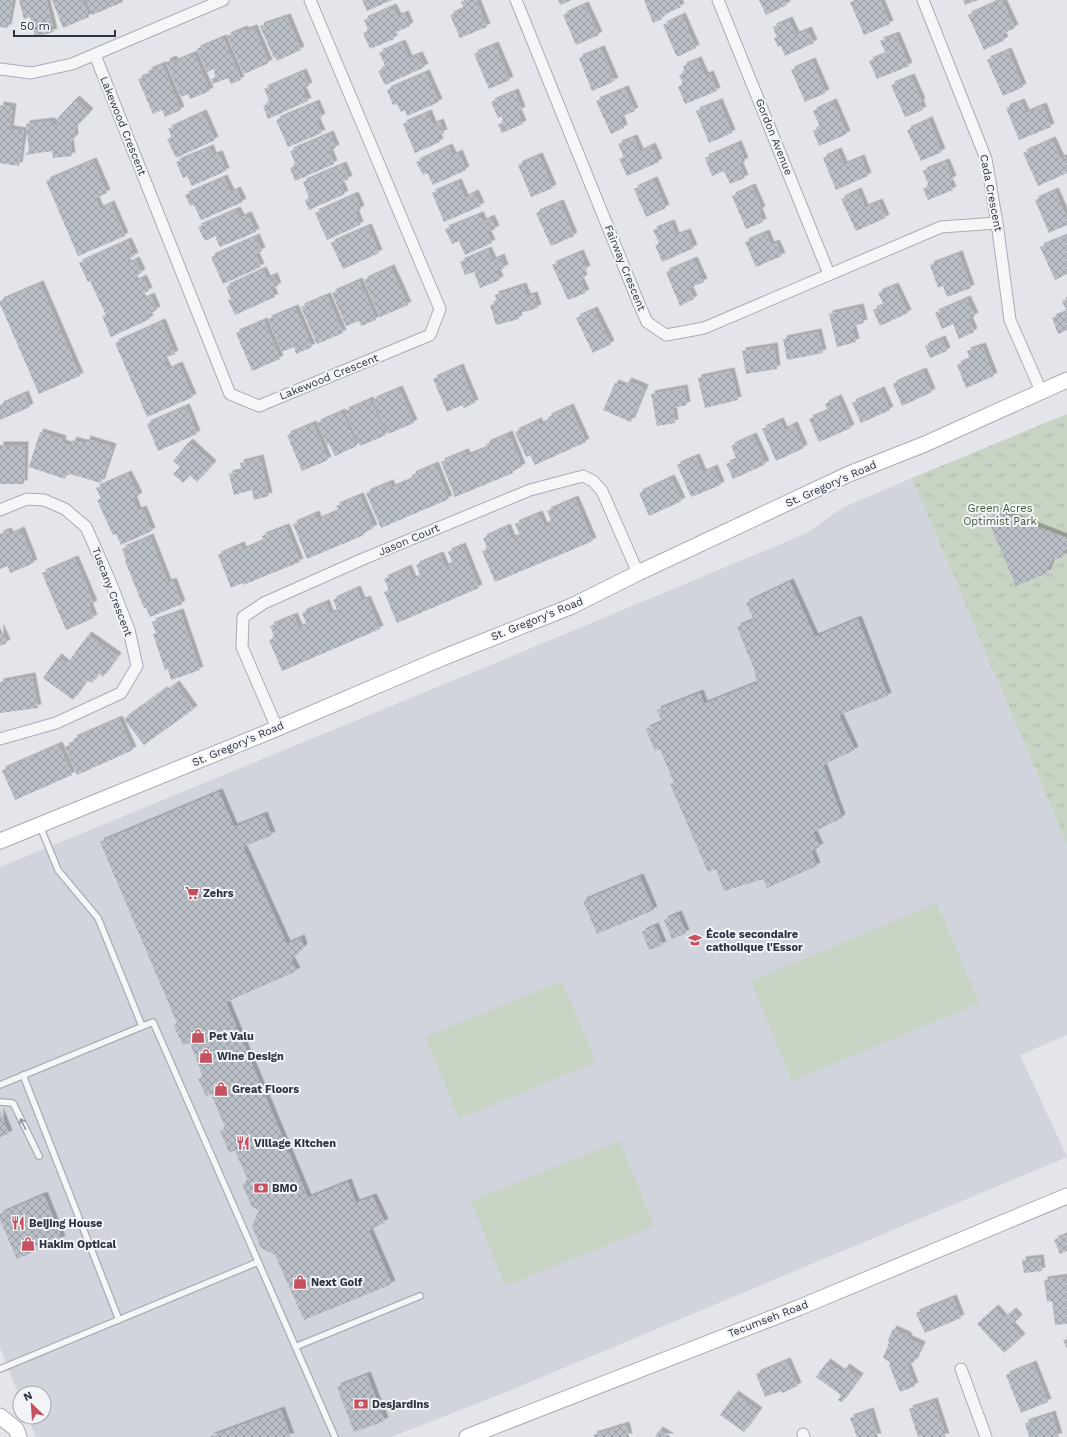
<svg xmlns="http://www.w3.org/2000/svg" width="1067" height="1437" viewBox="0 0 1067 1437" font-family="'Work Sans',sans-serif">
	<defs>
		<pattern id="park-tufts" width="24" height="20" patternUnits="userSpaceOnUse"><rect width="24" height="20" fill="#c8d3c4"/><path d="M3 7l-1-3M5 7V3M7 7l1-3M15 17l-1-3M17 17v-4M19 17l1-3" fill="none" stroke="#acb6aa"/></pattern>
		<pattern id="building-cross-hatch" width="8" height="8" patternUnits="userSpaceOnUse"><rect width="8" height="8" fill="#babec6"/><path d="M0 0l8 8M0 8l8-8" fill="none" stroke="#979ba2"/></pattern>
		<filter id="shadow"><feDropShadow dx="3.5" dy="-3.5" stdDeviation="0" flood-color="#0004"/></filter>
	</defs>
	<rect width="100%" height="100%" fill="#e3e5ea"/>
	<polygon fill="#d1d4dc" points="912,478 1067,845 1067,1035 1020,1055 1067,1157 504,1393 391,1437 36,1437 28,1417 44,1417 44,1393 20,1393 20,1398 0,1348 0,867 481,669 807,533 842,508"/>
	<g fill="#c8d3c4">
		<polygon points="937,903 979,1003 792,1081 751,981"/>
		<polygon points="562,981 596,1062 459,1119 425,1037"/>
		<polygon points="620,1141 654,1226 505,1286 471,1201"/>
	</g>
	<polygon fill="url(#park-tufts)" points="1067,414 1067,845 912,478"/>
	<g fill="url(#building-cross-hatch)" filter="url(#shadow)">
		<polygon points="0,0 13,0 8,28 0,27"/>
		<polygon points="19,0 46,0 54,32 35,37 30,17 24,19"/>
		<polygon points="52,0 82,0 89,17 63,28"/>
		<polygon points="86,0 122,0 123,2 92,15"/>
		<polygon points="362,0 392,0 367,11"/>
		<polygon points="466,0 476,0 487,27 460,38 450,15 464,9 461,2"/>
		<polygon points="558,0 572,0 560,5"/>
		<polygon points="644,0 678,0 681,7 661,16 662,19 653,23"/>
		<polygon points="759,0 785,0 787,5 766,15"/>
		<polygon points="855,0 880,0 890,24 864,35 850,2"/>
		<polygon points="963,0 978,0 965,5"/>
		<polygon points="1002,0 1015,28 1002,34 1005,40 984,50 968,15"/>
		<polygon points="585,5 599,35 576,45 563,15"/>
		<polygon points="393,7 398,17 405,14 410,26 392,34 394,39 370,49 363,33 369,31 364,20"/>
		<polygon points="682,16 696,48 677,57 663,25"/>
		<polygon points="287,17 301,50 277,61 276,57 274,58 260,26"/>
		<polygon points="789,20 796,35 808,30 814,43 785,56 781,46 778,47 774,38 777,37 773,27"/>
		<polygon points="254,28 269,63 244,74 227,36 244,29 245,31"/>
		<polygon points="896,35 909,66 877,79 869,61 886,54 880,41"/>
		<polygon points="223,38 241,80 231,84 228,78 213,84 211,79 216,77 214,72 215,71 214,69 207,72 197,49"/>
		<polygon points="402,43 409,59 419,55 425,67 385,85 378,71 386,67 379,53"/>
		<polygon points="495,45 510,80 489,89 474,54"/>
		<polygon points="601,49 615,81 592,91 579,58"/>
		<polygon points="1008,51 1023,87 1003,96 987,60"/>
		<polygon points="194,54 210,91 190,99 188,94 181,97 166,62 173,59 175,62"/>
		<polygon points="698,60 705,76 710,74 717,91 685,104 678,87 683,84 679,75 685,72 683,66"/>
		<polygon points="812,61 826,93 805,102 791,70"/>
		<polygon points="162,65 181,110 165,117 162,110 153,114 138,79 150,75 148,71"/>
		<polygon points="303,72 309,86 302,89 308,101 268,119 263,106 270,103 264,89"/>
		<polygon points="426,73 439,102 407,116 405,110 401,112 397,104 393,105 387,90"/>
		<polygon points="911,77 922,102 920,103 923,110 905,117 891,85"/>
		<polygon points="625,89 635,111 620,117 624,128 611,134 596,101"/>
		<polygon points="515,92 522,110 518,112 523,124 502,133 498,125 504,122 501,116 498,118 491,102"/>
		<polygon points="76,99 90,112 74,129 75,137 70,142 72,156 53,158 52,151 25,155 29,150 26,124 51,121 58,128 57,119"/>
		<polygon points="719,102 732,133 709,143 696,111"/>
		<polygon points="833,102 847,134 819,146 813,131 820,127 813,111"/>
		<polygon points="1021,102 1026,113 1043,106 1051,127 1019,140 1006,108"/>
		<polygon points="316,103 322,117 316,120 322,133 288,147 276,120"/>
		<polygon points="0,105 13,107 10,129 24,131 19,166 0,163"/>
		<polygon points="203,113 215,140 176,158 167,139 172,137 168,129"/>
		<polygon points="428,113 433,125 440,122 444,133 437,135 440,142 415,153 403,124"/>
		<polygon points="929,120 942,152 921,161 907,130"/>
		<polygon points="330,134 336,148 329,151 334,164 295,181 290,168 296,165 290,151"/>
		<polygon points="634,138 640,152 652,146 659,162 627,176 619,159 624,157 618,144"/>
		<polygon points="1052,140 1061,159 1065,157 1067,162 1067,173 1038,186 1023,153"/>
		<polygon points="738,144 745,161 739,164 745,178 730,184 724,171 712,176 705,158"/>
		<polygon points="449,147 453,156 459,153 466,170 433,185 427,173 423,175 416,162"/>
		<polygon points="210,148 213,156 219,154 226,171 192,186 187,176 183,178 176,162"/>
		<polygon points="838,151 844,165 861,158 868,176 836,190 823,158"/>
		<polygon points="539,156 553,188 531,197 518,165"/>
		<polygon points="93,161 107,193 95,198 100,209 111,204 125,236 78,256 46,181"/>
		<polygon points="946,162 953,179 949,181 953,190 928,200 923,189 929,186 923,171"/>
		<polygon points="343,165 349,179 340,183 345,194 309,210 305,200 309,198 303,182"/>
		<polygon points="224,178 231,193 237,190 243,202 201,220 194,205 190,206 185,195"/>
		<polygon points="654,180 666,208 646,217 634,189"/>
		<polygon points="458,182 465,198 475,193 481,206 444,222 432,193"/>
		<polygon points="752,187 762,210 759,211 763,222 746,229 732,196"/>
		<polygon points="858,191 865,208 879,202 886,218 856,231 841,199"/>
		<polygon points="1055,191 1067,218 1067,225 1049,233 1035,200"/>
		<polygon points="355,195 361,209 355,212 360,225 327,240 315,213"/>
		<polygon points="560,203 574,236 551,246 536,213"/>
		<polygon points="237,210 241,218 248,215 256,232 220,247 215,236 205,241 198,227"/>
		<polygon points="480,215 483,222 491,218 496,229 487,232 492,243 465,255 459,241 452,244 445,229"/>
		<polygon points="671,223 676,236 687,232 694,248 662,262 655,245 659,243 653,230"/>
		<polygon points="368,227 379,253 343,269 331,243"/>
		<polygon points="766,233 771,245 776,243 782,256 756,267 745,242"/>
		<polygon points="1067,236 1067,274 1055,280 1040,247"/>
		<polygon points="256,237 262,251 255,254 261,267 223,284 211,257"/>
		<polygon points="128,241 135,256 126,260 128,264 136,260 142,273 133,277 135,282 143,278 149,291 140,295 143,300 151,296 157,310 148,314 150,319 111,337 102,316 106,315 90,281 88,282 79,263"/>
		<polygon points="488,250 493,261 501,257 505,268 497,271 500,280 480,288 474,272 465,275 460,262"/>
		<polygon points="580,253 587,269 581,272 584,278 580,280 586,293 568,300 552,265"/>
		<polygon points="959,254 971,288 947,297 943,286 938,288 930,265"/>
		<polygon points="694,260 704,282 689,288 694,299 680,306 666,272"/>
		<polygon points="391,268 408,305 380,317 364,280"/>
		<polygon points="263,270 267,279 274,276 278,286 271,289 275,297 235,315 228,300 231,299 226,287"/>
		<polygon points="359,281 376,320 361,326 359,321 346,326 332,293"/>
		<polygon points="40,284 80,376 39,394 0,304 0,301"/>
		<polygon points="523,286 527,297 534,295 538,308 517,314 519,319 496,325 490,305 497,303 495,295"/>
		<polygon points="895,286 908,313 880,326 873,310 884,305 878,293"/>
		<polygon points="327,296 343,333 317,344 301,307"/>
		<polygon points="967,299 975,316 969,319 974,332 959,339 953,324 942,329 935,313"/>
		<polygon points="1067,299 1067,330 1058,334 1052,318 1067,312 1062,301"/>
		<polygon points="860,307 864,323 852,326 856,342 837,347 829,314"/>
		<polygon points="295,308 312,347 296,354 294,347 282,352 268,319"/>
		<polygon points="594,310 611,344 593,353 576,318"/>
		<polygon points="264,321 280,359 252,371 236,333"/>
		<polygon points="162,322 175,354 163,359 168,370 179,365 193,397 147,417 115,343"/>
		<polygon points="818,332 823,353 787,360 783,339"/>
		<polygon points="942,339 947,351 930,358 925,346"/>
		<polygon points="774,346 777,369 746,374 742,351"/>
		<polygon points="982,346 994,376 966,388 957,365 970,359 967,351"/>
		<polygon points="460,367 475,403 464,408 462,405 447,412 433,379"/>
		<polygon points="731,371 738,400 705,408 698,378"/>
		<polygon points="923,371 932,392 902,406 893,384"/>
		<polygon points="628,381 645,388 631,422 603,410 615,383 625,387"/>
		<polygon points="684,388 687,405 673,408 675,423 657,426 651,394"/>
		<polygon points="399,389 414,423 388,434 373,400"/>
		<polygon points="881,390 890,410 861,423 852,403"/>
		<polygon points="25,394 30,407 0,420 0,405"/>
		<polygon points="838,398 851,428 819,442 809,419 828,411 825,404"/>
		<polygon points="370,400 386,435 360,446 345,411"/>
		<polygon points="186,407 197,434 158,451 147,424"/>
		<polygon points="570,407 586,442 535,465 530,455 526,457 515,432 538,421 540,425 549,421 548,417"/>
		<polygon points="342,412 357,446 335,456 329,444 327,445 317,423"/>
		<polygon points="780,421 784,430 794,425 804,448 776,461 762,429"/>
		<polygon points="313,424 328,460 302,471 287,435"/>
		<polygon points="40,432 63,439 62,443 71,446 73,440 86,444 87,439 113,447 101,483 67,473 65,479 29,467"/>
		<polygon points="509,434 522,467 512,471 513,473 455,497 441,462 465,452 467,456 488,448 486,444"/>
		<polygon points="753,436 766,464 733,479 726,464 737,460 731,446"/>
		<polygon points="189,442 213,464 197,482 189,475 183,483 173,474 180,467 173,461"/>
		<polygon points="0,445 25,445 24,484 0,484"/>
		<polygon points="696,457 703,473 714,468 721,485 691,497 677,465"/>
		<polygon points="260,458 269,496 254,500 252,490 234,495 229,474 242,471 240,463"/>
		<polygon points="435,465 449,499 381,528 366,493 390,483 392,488 413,479 412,475"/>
		<polygon points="128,474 139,496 133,499 138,511 143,509 152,531 121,545 116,534 113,535 97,500 101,499 96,488"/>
		<polygon points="671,478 682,501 649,516 639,493"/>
		<polygon points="360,496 374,528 363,533 364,535 307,559 293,524 316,514 318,520 339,511 336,506"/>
		<polygon points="575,499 593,541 495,582 482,551 488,549 483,538 507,527 512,539 520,536 515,524 539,514 544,526 552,522 547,511"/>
		<polygon points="989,508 1067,538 1067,548 1063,557 1057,559 1053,558 1047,573 1016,586 989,522 992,515"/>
		<polygon points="286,527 300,562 243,585 242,583 231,588 218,555 241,545 243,550 264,541 262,536"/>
		<polygon points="21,530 34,563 10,573 8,566 0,569 0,534 8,531 10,535"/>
		<polygon points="150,537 168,583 173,581 182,604 150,617 146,608 144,608 125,561 126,560 122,549"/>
		<polygon points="462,546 479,588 397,623 384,592 389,590 384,579 408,568 413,580 421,576 416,565 440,555 445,567 453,564 448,552"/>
		<polygon points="75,559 94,604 89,606 94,618 66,630 42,573"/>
		<polygon points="790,582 815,637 858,619 888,696 839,715 855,750 823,765 842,818 813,832 820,847 811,851 817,866 767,888 763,879 724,891 716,869 708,872 670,784 674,783 660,749 655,751 646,729 662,722 657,710 700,693 704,704 757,683 754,669 737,627 754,620 746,603"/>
		<polygon points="357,589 362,601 367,599 380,629 282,671 269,640 275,638 270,626 294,616 299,628 307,625 302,613 326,603 330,614 338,611 333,600"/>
		<polygon points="180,612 200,670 171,680 168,669 165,670 153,634 156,633 152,622"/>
		<polygon points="0,627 7,643 0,646"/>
		<polygon points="88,635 118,656 103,677 99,673 92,683 87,680 73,700 43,678 58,657 67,664"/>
		<polygon points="32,676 38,708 0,713 0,682"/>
		<polygon points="176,684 194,709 144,745 124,719 164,690 165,692"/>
		<polygon points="119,719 133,750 77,775 65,747 75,742 73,739"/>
		<polygon points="59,745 72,775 15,800 2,770"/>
		<polygon points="219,792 234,827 264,815 272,835 243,847 287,944 301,938 304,947 291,960 297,971 226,1002 308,1198 348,1182 356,1203 373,1197 385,1222 369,1231 392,1284 304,1320 275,1255 261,1248 252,1226 259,1210 252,1207 242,1184 249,1182 235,1151 229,1152 220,1131 226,1129 211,1094 206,1096 198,1079 203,1077 190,1043 183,1045 174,1026 177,1023 100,842"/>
		<polygon points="640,877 654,910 597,934 583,901"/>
		<polygon points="678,914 686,933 672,939 664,920"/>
		<polygon points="655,926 663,945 649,950 642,932"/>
		<polygon points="0,1111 9,1134 0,1137"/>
		<polygon points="44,1195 62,1239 17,1259 0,1220 0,1214"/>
		<polygon points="1066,1235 1067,1251 1060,1254 1054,1240"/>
		<polygon points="1040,1258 1042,1271 1024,1273 1022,1260"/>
		<polygon points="1067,1277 1067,1324 1055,1325 1052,1301 1047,1302 1044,1280"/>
		<polygon points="953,1298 961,1318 925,1333 916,1313"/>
		<polygon points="995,1308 1004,1318 1013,1311 1019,1318 1011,1325 1022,1337 1004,1353 977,1324"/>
		<polygon points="893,1329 907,1335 909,1339 922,1345 914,1362 907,1365 915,1386 900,1392 889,1365 890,1362 883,1358 889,1343 888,1340"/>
		<polygon points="1067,1339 1067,1349 1063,1340"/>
		<polygon points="787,1361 798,1386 782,1393 781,1391 765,1397 756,1374"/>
		<polygon points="827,1362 842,1373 846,1367 860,1377 842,1402 838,1400 841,1395 816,1377"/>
		<polygon points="1033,1364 1048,1402 1021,1413 1006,1375"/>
		<polygon points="367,1375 385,1421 354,1432 337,1387"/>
		<polygon points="735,1394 759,1411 744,1432 720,1415"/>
		<polygon points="934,1401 946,1437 922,1437 922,1436 918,1437 909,1409"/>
		<polygon points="281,1410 291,1437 209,1437"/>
		<polygon points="870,1411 878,1437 857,1437 850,1418"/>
		<polygon points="1052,1414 1059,1437 1029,1437 1025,1423"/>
		<polygon points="626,1425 629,1437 594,1437 593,1435"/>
		<polygon points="659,1430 671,1437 655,1437"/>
	</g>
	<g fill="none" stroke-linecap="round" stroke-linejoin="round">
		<defs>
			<g id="lane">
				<polyline points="40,826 58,870 98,918 142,1026"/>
				<polyline points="23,1075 119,1320"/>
				<polyline points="0,1085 153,1022 335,1437"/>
				<polyline points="0,1102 13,1103 39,1156"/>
				<polyline points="295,1347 420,1296"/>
				<polyline points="0,1369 258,1262"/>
			</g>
			<g id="street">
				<polyline points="516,0 639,304 647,322 666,335 704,328 941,227 997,223"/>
				<polyline points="718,0 829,274"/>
				<polyline points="923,0 986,159 997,223 1010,320 1041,391"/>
				<polyline points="95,55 230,394 259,406 430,335 440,309 310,0"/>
				<polyline points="0,69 31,73 72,64 223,0"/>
				<polyline points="0,510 27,499 44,500 65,509 86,527 110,581 129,630 137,666 121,693 56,723 0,739"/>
				<polyline points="277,728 242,647 243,617 264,603 363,559 530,490 583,476 593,481 602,491 638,573"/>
				<polyline points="961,1369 986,1437"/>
				<polyline points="803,1434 804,1437"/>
			</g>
			<g id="secondary">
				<polyline points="0,841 266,733 442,658 572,606 638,573 849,474 925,444 1067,380"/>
				<polyline points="0,1416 16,1429 19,1437"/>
				<polyline points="467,1437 798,1308 1067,1196"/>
			</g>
		</defs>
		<use href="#lane" stroke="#a8acb4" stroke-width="8"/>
		<use href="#street" stroke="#a8acb4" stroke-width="13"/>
		<use href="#secondary" stroke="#a8acb4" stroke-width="17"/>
		<use href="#lane" stroke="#f5f6f8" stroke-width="5.5"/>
		<use href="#street" stroke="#f5f6f8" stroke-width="11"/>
		<use href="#secondary" stroke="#fff" stroke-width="15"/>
	</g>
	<defs><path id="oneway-shaft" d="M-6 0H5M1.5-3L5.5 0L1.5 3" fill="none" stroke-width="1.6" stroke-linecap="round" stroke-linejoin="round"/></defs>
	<use stroke="#90949c" href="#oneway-shaft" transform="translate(23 1124) rotate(-116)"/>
	<defs>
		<symbol id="supermarket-bare" viewBox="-9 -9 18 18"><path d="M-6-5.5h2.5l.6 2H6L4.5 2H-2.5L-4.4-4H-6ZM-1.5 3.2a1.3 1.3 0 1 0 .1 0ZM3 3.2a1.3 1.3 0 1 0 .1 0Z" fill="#c6515e" stroke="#f2f4f7" stroke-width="2.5" paint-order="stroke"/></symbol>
		<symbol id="school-bare" viewBox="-9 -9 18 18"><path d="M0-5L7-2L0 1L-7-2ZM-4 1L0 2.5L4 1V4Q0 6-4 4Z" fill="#c6515e" stroke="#f2f4f7" stroke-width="2.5" paint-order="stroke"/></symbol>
		<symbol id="shop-bare" viewBox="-9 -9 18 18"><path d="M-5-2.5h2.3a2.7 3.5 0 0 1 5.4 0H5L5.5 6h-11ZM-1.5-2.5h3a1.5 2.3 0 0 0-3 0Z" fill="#c6515e" stroke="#f2f4f7" stroke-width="2.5" paint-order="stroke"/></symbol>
		<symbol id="restaurant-bare" viewBox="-9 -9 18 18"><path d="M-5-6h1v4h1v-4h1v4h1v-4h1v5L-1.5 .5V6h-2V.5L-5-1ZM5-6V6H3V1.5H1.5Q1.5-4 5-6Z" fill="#c6515e" stroke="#f2f4f7" stroke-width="2.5" paint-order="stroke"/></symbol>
		<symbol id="bank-bare" viewBox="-9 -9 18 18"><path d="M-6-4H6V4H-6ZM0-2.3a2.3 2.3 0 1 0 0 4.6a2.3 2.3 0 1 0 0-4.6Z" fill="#c6515e" stroke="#f2f4f7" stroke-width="2.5" paint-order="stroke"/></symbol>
	</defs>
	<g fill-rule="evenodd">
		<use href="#supermarket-bare" x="182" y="883" width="20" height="20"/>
		<use href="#school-bare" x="685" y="930" width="20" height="20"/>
		<use href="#shop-bare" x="188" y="1026" width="20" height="20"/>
		<use href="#shop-bare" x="196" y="1046" width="20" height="20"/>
		<use href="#shop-bare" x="211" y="1079" width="20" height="20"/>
		<use href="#restaurant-bare" x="233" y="1133" width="20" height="20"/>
		<use href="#bank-bare" x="251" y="1178" width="20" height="20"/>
		<use href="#restaurant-bare" x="8" y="1213" width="20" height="20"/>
		<use href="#shop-bare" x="18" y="1234" width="20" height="20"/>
		<use href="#shop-bare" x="290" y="1272" width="20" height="20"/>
		<use href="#bank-bare" x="351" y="1394" width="20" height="20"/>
	</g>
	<g text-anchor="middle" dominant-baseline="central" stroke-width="4" stroke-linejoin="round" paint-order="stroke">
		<g font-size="11" fill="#2c3341" stroke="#f2f4f7">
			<text transform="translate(123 126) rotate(68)">Lakewood Crescent</text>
			<text transform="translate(774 137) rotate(68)">Gordon Avenue</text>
			<text transform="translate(991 193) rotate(79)">Cada Crescent</text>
			<text transform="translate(625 268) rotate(68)">Fairway Crescent</text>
			<text transform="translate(329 377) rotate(-22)">Lakewood Crescent</text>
			<text transform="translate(831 484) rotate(-24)">St. Gregory's Road</text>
			<text transform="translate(409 540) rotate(-23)">Jason Court</text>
			<text transform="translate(112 592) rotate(69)">Tuscany Crescent</text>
			<text transform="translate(537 619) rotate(-22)">St. Gregory's Road</text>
			<text transform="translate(238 744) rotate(-23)">St. Gregory's Road</text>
			<text transform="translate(768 1319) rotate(-21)">Tecumseh Road</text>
		</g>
		<g font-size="11" fill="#3f5c3a" stroke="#f2f4f7">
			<text x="1000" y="508">Green Acres<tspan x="1000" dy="13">Optimist Park</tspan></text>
		</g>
		<g font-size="11" font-weight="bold" fill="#2c3341" stroke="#f2f4f7" text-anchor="start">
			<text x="203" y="893">Zehrs</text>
			<text x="706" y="934">École secondaire<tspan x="706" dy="13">catholique l'Essor</tspan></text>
			<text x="209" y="1036">Pet Valu</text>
			<text x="217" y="1056">Wine Design</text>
			<text x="232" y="1089">Great Floors</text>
			<text x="254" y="1143">Village Kitchen</text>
			<text x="272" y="1188">BMO</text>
			<text x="29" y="1223">Beijing House</text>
			<text x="39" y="1244">Hakim Optical</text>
			<text x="311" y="1282">Next Golf</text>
			<text x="372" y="1404">Desjardins</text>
		</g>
	</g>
	<g transform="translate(32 1405) rotate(335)"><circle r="19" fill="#f2f4f7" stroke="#a3a7ae"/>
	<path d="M0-3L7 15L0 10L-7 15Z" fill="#c6515e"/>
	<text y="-6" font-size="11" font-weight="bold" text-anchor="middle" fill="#2c3341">N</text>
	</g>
	<path d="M14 30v6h101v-6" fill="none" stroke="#2c3341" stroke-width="2"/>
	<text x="20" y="30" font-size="12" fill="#2c3341" stroke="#f2f4f7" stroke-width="3" paint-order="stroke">50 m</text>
</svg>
